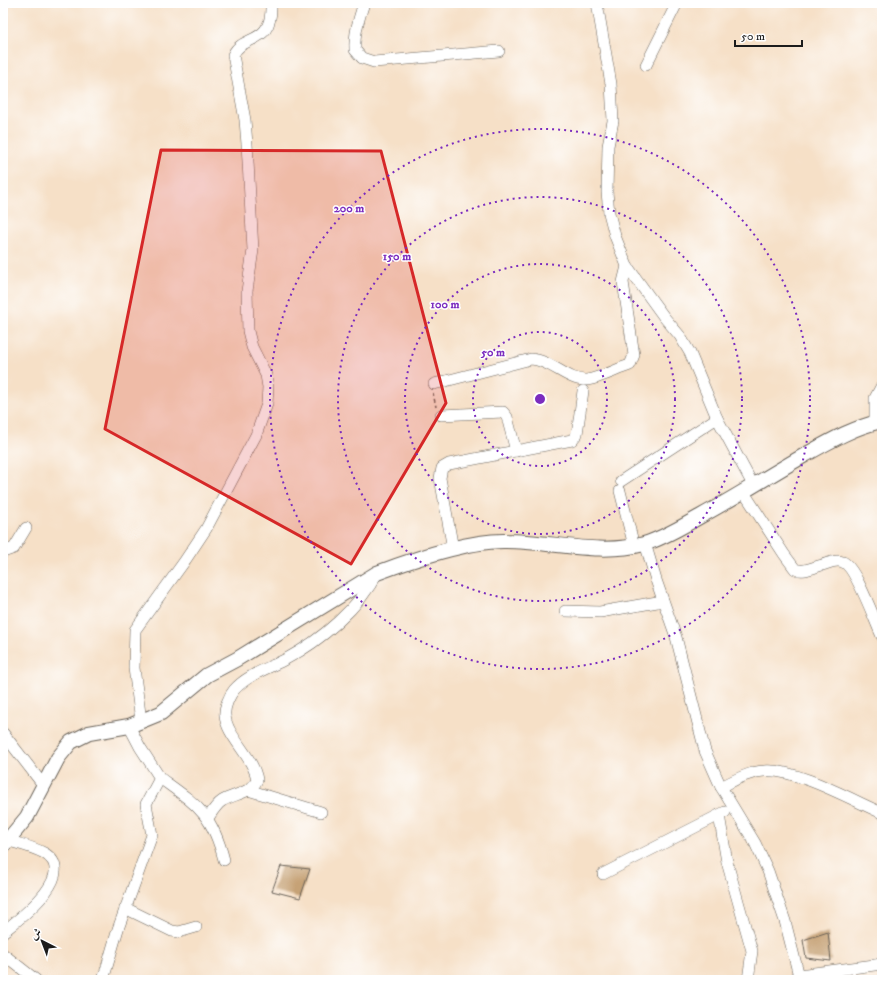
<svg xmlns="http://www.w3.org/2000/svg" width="885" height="983" viewBox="0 0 885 983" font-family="'IM FELL DW Pica',Amiri,serif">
	<rect width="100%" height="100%" fill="#fff"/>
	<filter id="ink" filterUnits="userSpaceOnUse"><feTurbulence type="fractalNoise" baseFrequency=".025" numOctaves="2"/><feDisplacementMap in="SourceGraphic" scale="8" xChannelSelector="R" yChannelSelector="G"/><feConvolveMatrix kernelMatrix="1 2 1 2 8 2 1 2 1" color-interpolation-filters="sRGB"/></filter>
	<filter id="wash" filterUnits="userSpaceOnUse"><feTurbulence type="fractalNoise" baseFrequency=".012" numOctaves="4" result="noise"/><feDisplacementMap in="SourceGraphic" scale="16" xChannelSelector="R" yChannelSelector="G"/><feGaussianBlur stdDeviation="0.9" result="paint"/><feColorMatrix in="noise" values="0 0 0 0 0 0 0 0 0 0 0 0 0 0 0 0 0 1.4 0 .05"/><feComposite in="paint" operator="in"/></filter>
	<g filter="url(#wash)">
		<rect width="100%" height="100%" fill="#f6e0c7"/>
		<g id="blocks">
			<g fill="#c6a276">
				<polygon points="281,866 310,869 300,898 272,891"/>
				<polygon points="828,932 831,961 806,958 803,940"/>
			</g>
		</g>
	</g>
	<g filter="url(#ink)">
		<use href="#blocks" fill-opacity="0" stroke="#686158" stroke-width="1"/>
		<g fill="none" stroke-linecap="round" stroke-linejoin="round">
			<defs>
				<g id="minor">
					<path d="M364,3c-5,15 -10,31 -9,47l7,8 12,4 125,-11"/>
					<polyline points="597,3 611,84 613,121 608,146 607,192 609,213 615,236 627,266 664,317 680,336 690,353 717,418 753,485"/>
					<polyline points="646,65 677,3"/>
					<path d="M434,384l97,-25c20,1 37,22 55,21 12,-1 31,-11 44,-15l4,-10 -11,-73 4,-16"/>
					<polyline points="441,415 503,412 507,417 516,451"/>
					<polyline points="875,422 875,398 882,385"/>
					<polyline points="621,481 717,418"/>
					<polyline points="620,491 634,546"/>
					<path d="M743,491l41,63 11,15c8,4 19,-2 27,-4 7,-2 14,-6 21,-3 13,5 32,60 39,74"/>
					<polyline points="645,543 656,580 676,637 705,751 721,787 755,843 768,871 785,921 800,980"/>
					<polyline points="453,549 440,478 442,468 449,464 572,440 577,434 583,391"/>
					<polyline points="3,552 14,548 26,528"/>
					<polyline points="565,611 600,612 663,601"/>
					<path d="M141,721l-7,-53 1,-38 49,-68 22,-33 50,-94 11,-31 1,-17 -2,-12 -14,-28 -4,-16 -1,-40 6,-41 -6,-106 -2,-24 -12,-65c10,-22 40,-8 38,-52"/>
					<polyline points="3,733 44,786"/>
					<path d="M160,778c37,27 52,35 64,82"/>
					<path d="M721,787c14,-7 28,-15 43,-16 31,-3 88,29 118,42"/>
					<polyline points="248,790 321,812"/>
					<polyline points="719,815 727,862 752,951 748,980"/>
					<path d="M208,818c4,-6 8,-13 14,-17 11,-7 29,-7 35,-21 -3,-23 -31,-44 -32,-65 -1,-7 4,-19 9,-25 13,-15 35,-22 52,-31 34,-18 74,-52 91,-86"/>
					<polyline points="603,874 725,812"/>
					<polyline points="125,908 172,931 179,932 196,927"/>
					<path d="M3,932c16,-13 77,-58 41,-79 -11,-6 -24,-9 -35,-12"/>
					<polyline points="3,954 36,980"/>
					<polyline points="799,975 882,964"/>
					<polyline points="103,980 118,929 152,835 146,804 160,778 140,747 129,726"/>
				</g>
				<path id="major" d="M3,846l24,-29 31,-59 13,-16 18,-9 40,-7 32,-13 46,-38 30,-16 140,-86c34,-13 93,-33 129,-32 46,0 92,15 138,3 20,-6 39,-18 57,-28 35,-19 69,-41 104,-61 25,-14 49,-28 77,-34"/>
			</defs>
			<use href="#minor" stroke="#686158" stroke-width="12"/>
			<use href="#major" stroke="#686158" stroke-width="16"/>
			<polyline stroke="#686158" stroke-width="1.5" stroke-dasharray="3 3" stroke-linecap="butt" points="433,393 436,407"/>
			<use href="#minor" stroke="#fff" stroke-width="11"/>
			<use href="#major" stroke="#fff" stroke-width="14"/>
		</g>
	</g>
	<path fill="#d62828" fill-opacity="0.2" stroke="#d62828" stroke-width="3" stroke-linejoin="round" d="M161,150l220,1 65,252 -95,161 -246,-135z"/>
	<g fill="none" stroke="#7b2cbf" stroke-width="2" stroke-dasharray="2 4">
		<circle cx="540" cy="399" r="67"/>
		<circle cx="540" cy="399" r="135"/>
		<circle cx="540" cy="399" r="202"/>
		<circle cx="540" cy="399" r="270"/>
	</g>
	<circle cx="540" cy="399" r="6" fill="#7b2cbf" stroke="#fff" stroke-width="2"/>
	<g font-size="12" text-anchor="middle" font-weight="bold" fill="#7b2cbf" stroke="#fff" stroke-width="3" stroke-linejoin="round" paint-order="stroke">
		<text x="349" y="212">200 m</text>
		<text x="397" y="260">150 m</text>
		<text x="445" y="308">100 m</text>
		<text x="493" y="356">50 m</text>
	</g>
	<rect width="885" height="983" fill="none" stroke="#fff" stroke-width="16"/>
	<g transform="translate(42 941) rotate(318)" stroke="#ffffff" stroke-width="3" paint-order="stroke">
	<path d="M0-3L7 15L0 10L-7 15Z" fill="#1c1c1c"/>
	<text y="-6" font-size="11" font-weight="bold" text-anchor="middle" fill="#1c1c1c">ش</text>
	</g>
	<path d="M735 40v6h67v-6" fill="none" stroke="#1c1c1c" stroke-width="2"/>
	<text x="741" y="40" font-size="12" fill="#1c1c1c" stroke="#ffffff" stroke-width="3" paint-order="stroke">50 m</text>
</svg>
